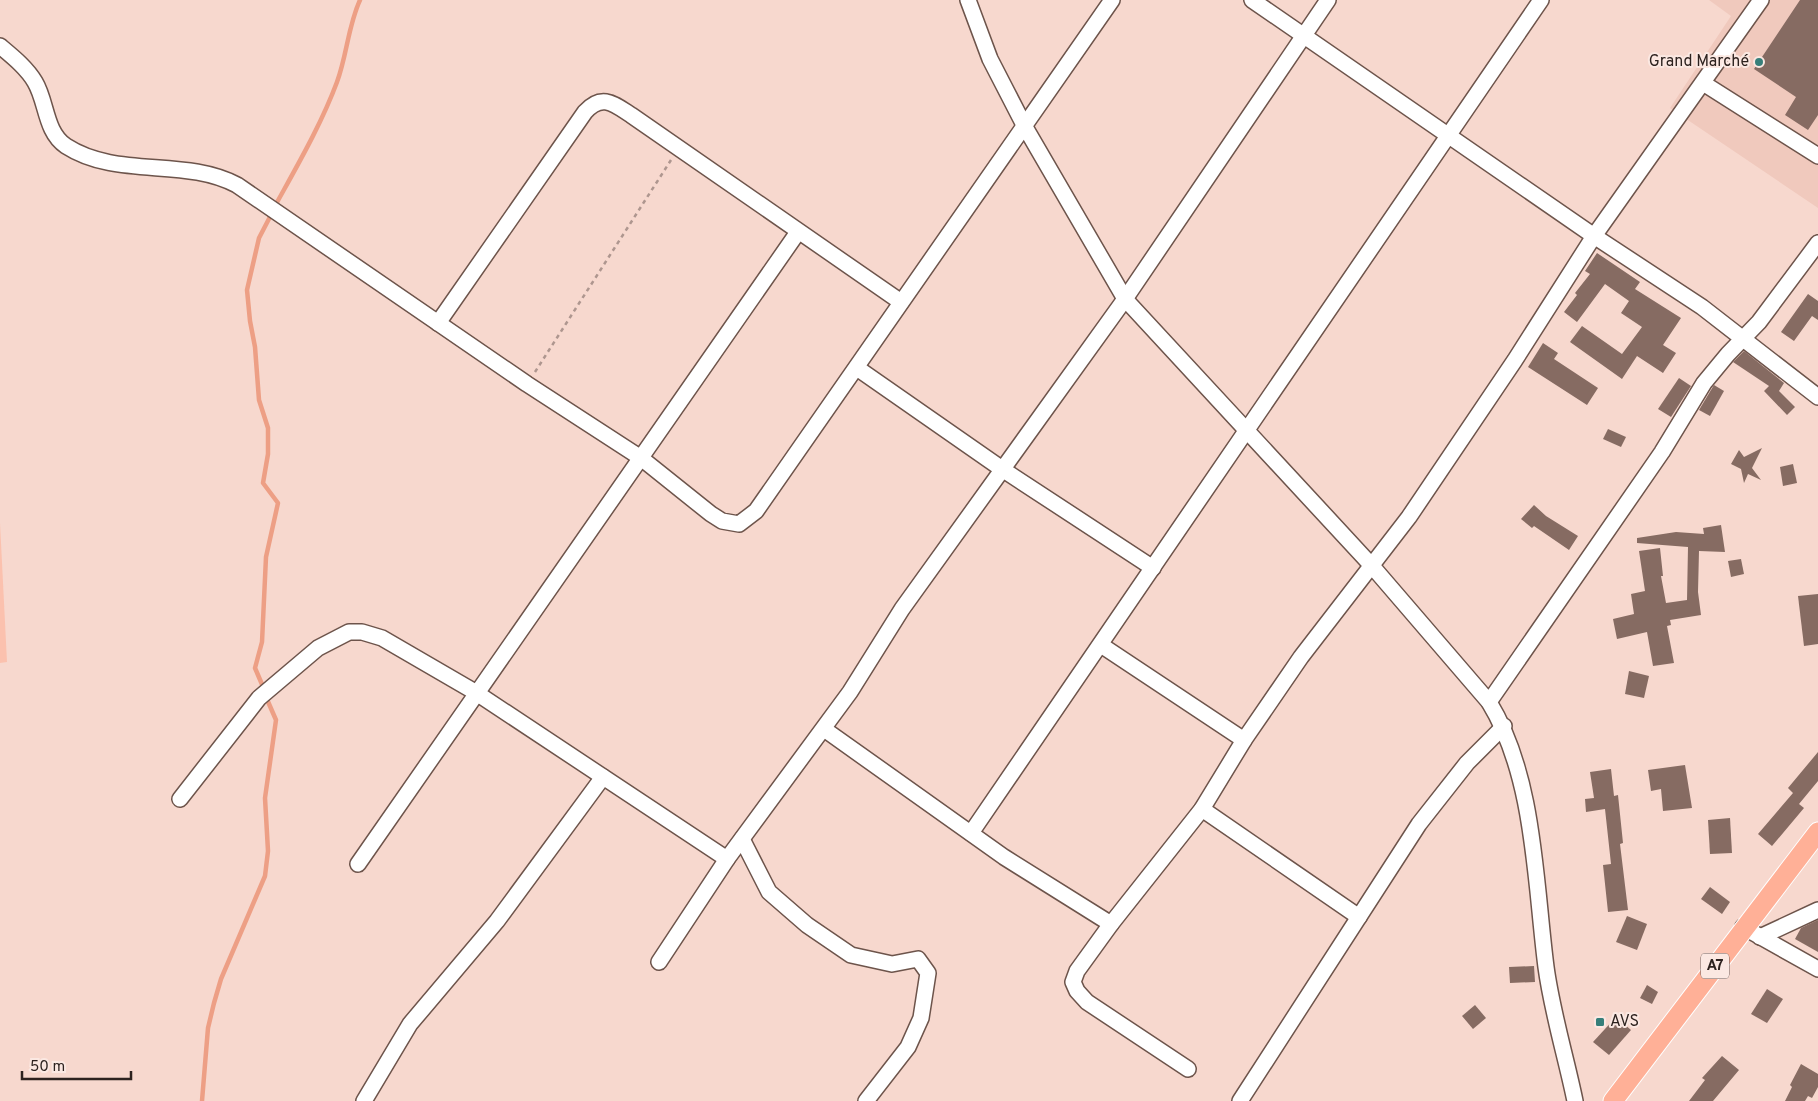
<svg xmlns="http://www.w3.org/2000/svg" width="1818" height="1101" viewBox="0 0 1818 1101" font-family="Overpass,sans-serif">
	<rect width="100%" height="100%" fill="#f7d8ce"/>
	<polygon fill="#f0c9bd" points="1709,0 1818,0 1818,208 1670,108 1731,16"/>
	<polygon fill="#fbc1ae" points="0,523 7,662 0,663"/>
	<g fill="none" stroke-linecap="round" stroke-linejoin="round">
		<g stroke="#ed9f85" stroke-width="4.5">
			<path d="M275,206c22,-40 46,-81 62,-124 10,-27 11,-56 23,-82"/>
			<polyline points="264,689 255,668 262,642 266,557 278,503 263,483 268,454 268,428 259,400 255,347 250,321 247,290 259,238 272,213"/>
			<polyline points="202,1101 208,1028 214,1003 221,979 265,876 268,851 265,798 276,720 266,697"/>
		</g>
	</g>
	<g fill="#866b62">
		<polygon points="1800,0 1818,0 1818,115 1808,130 1785,115 1796,97 1754,69"/>
		<polygon points="1597,253 1640,282 1635,289 1681,318 1663,345 1676,353 1663,373 1637,356 1622,379 1570,342 1582,326 1622,354 1642,327 1621,313 1629,301 1605,284 1577,322 1564,312 1577,295 1575,293 1590,274 1585,271"/>
		<polygon points="1808,294 1818,301 1818,320 1812,316 1794,341 1781,332"/>
		<polygon points="1543,343 1558,353 1554,359 1598,388 1587,405 1528,367"/>
		<polygon points="1744,351 1784,383 1779,391 1795,407 1787,415 1764,391 1769,386 1733,362"/>
		<polygon points="1679,378 1691,386 1671,417 1658,409"/>
		<polygon points="1714,385 1724,391 1710,416 1699,410"/>
		<polygon points="1608,429 1626,437 1621,447 1603,439"/>
		<polygon points="1762,448 1752,468 1761,480 1748,474 1744,483 1741,469 1731,464 1739,450 1744,457"/>
		<polygon points="1793,464 1797,483 1783,486 1780,467"/>
		<polygon points="1534,505 1546,516 1578,536 1569,550 1534,526 1532,528 1521,519"/>
		<polygon points="1721,525 1725,552 1699,551 1698,592 1701,615 1670,620 1671,625 1667,626 1674,663 1653,666 1647,632 1617,639 1613,619 1634,614 1631,594 1645,591 1639,551 1660,548 1663,576 1661,576 1666,603 1687,600 1688,547 1637,543 1637,538 1676,532 1704,534 1703,528"/>
		<polygon points="1741,559 1744,574 1731,577 1728,561"/>
		<polygon points="1818,594 1818,644 1804,646 1798,596"/>
		<polygon points="1629,671 1649,676 1644,698 1625,694"/>
		<polygon points="1818,752 1818,781 1799,804 1804,808 1772,846 1758,834 1793,793 1788,788"/>
		<polygon points="1685,765 1692,808 1663,811 1661,789 1651,791 1648,770"/>
		<polygon points="1611,769 1614,796 1618,795 1623,843 1620,844 1628,910 1608,912 1603,865 1611,864 1605,809 1586,812 1585,799 1594,798 1590,772"/>
		<polygon points="1730,818 1732,853 1710,854 1708,820"/>
		<polygon points="1710,887 1730,902 1722,914 1701,899"/>
		<polygon points="1627,916 1647,924 1637,950 1616,942"/>
		<polygon points="1818,920 1818,952 1795,939 1801,928"/>
		<polygon points="1534,966 1535,982 1510,983 1509,967"/>
		<polygon points="1647,985 1658,992 1652,1004 1640,998"/>
		<polygon points="1767,989 1783,999 1767,1023 1751,1014"/>
		<polygon points="1475,1005 1486,1018 1473,1029 1462,1016"/>
		<polygon points="1616,1017 1631,1030 1609,1055 1593,1042"/>
		<polygon points="1722,1056 1739,1070 1713,1101 1689,1101 1705,1080 1702,1078"/>
		<polygon points="1801,1064 1818,1074 1818,1087 1812,1098 1808,1096 1805,1101 1785,1101 1792,1087 1790,1085"/>
	</g>
	<g fill="none" stroke-linecap="round" stroke-linejoin="round">
		<defs>
			<g id="minor">
				<path d="M968,0l22,59 35,68 100,172 247,267 117,136c46,75 46,180 57,265 6,45 20,90 29,134"/>
				<polyline points="1252,0 1594,236 1702,307 1818,397"/>
				<path d="M0,46c12,10 27,22 35,36 12,20 10,50 31,64 51,33 119,11 171,39l290,199 114,74 70,56 11,7 17,3 17,-13 356,-511"/>
				<polyline points="1703,83 1818,156"/>
				<path d="M438,323l147,-211c17,-19 29,-8 46,3l270,187"/>
				<polyline points="857,368 1002,469 1153,568"/>
				<polyline points="1101,645 1244,740"/>
				<polyline points="1489,702 1662,452 1704,383 1728,354 1759,322 1818,243"/>
				<polyline points="824,729 1004,857 1111,924"/>
				<polyline points="180,799 259,698 318,648 349,632 362,632 382,638 475,692 727,859"/>
				<polyline points="1202,809 1359,917"/>
				<polyline points="971,833 1541,0"/>
				<polyline points="742,839 769,892 807,925 851,955 892,964 918,959 928,973 921,1018 908,1047 866,1101"/>
				<polyline points="358,864 798,232"/>
				<polyline points="1743,927 1818,969"/>
				<polyline points="1760,937 1818,910"/>
				<polyline points="659,962 727,859 850,692 902,609 1125,299 1328,0"/>
				<polyline points="1188,1069 1087,1002 1077,991 1073,982 1077,971 1111,924 1202,809 1244,740 1301,657 1409,517 1515,360 1594,236 1761,0"/>
				<polyline points="364,1101 410,1024 497,921 603,777"/>
				<polyline points="1240,1101 1419,824 1467,763 1504,726"/>
			</g>
			<polyline id="major" points="1613,1101 1818,832"/>
		</defs>
		<use href="#minor" stroke="#6d544b" stroke-width="18"/>
		<use href="#major" stroke="#fff" stroke-width="21"/>
		<polyline stroke="#ae968f" stroke-width="2.5" stroke-dasharray="4 4" stroke-linecap="butt" points="535,372 671,160"/>
		<use href="#minor" stroke="#fff" stroke-width="15"/>
		<use href="#major" stroke="#ffb097" stroke-width="19"/>
	</g>
	<g fill="#377f7a" stroke="#fbe8e2" stroke-width="2">
		<circle cx="1759" cy="62" r="5"/>
		<rect x="1595" y="1017" width="10" height="10" rx="2.5"/>
	</g>
	<g text-anchor="middle" dominant-baseline="central" stroke-width="4" stroke-linejoin="round" paint-order="stroke">
		<rect fill="#fbe8e2" stroke="#6b5d5a" stroke-width="1" x="1701" y="953.5" width="28" height="25" rx="4"/>
		<g font-size="15" font-weight="bold" fill="#2d221f">
			<text x="1715" y="966">A7</text>
		</g>
		<g font-size="16" fill="#2d221f" stroke="#fbe8e2" text-anchor="end">
			<text x="1749" y="62">Grand Marché</text>
			<text x="1610" y="1022" text-anchor="start">AVS</text>
		</g>
	</g>
	<path d="M22 1071v8h109v-8" fill="none" stroke="#2d221f" stroke-width="2.5"/>
	<text x="30" y="1071" font-size="15" fill="#2d221f" stroke="#fbe8e2" stroke-width="4" paint-order="stroke">50 m</text>
</svg>
